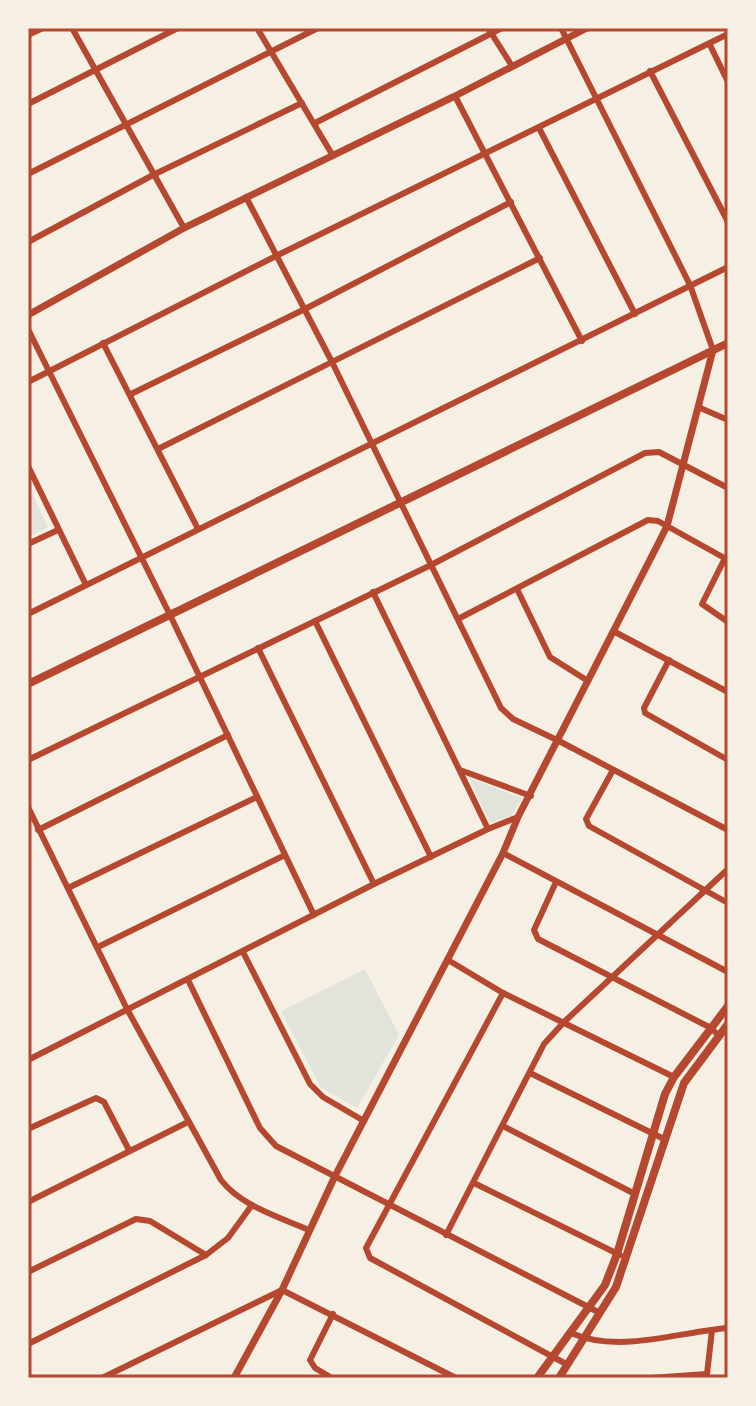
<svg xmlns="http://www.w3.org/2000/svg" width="756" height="1406" viewBox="0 0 756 1406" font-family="Ubuntu,sans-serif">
	<rect width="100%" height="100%" fill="#f6efe4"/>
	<g fill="#e2e4dc">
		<polygon points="28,485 48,527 28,537"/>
		<polygon points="469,778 522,798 512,815 490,823"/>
		<polygon points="365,969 399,1035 357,1108 321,1088 281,1011"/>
	</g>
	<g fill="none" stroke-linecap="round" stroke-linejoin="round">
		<g stroke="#b5482f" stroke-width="6">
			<polyline points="72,28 184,228"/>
			<polyline points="257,28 333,156"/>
			<polyline points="488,28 512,66"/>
			<polyline points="561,28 690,285 713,350"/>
			<polyline points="28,35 43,28"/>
			<polyline points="710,45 728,82"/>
			<polyline points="650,71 728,222"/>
			<polyline points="455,96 582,341"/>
			<polyline points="28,104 178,28"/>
			<polyline points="315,123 502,28"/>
			<polyline points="539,128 635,314"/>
			<polyline points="28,174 318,28"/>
			<polyline points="246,197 332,362 501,708 513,719 559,741 728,830"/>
			<polyline points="28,242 153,175 302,103"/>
			<polyline points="28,329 170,615 314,915"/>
			<polyline points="103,343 198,529"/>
			<polyline points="28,382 276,256 728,34"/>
			<polyline points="131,394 305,309 511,202"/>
			<polyline points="698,407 728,420"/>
			<polyline points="158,449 540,258"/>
			<polyline points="28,466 86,585"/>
			<polyline points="28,544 58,530"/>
			<polyline points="725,558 702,604 728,622"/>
			<polyline points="517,589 550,657 588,681"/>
			<polyline points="373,592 488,829"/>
			<polyline points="28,614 728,267"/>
			<polyline points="458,619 648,520 658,521 728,560"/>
			<polyline points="315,621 431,857"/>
			<polyline points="615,632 728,692"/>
			<polyline points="258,648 374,884"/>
			<polyline points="669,660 644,708 645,713 728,760"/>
			<polyline points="28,760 431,565 645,453 659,452 728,488"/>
			<polyline points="460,770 531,796"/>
			<polyline points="613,770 586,819 589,826 728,903"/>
			<path d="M28,807l99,202 94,171c20,26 58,37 88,50"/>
			<polyline points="38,830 228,735"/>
			<polyline points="503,853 728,972"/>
			<polyline points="556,882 534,930 538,939 711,1028 719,1036"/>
			<polyline points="68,888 257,797"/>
			<polyline points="98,947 285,855"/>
			<polyline points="243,952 310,1084 323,1097 364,1121"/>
			<polyline points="448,960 503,993 674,1077"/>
			<polyline points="188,980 260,1128 276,1146 600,1313"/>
			<polyline points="503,993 366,1248 370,1258 568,1365"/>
			<polyline points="28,1060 374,884 488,829 518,817"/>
			<polyline points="530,1073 664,1139"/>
			<polyline points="503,1126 635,1194"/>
			<polyline points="28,1129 96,1098 104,1102 129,1150"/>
			<polyline points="474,1183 620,1255"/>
			<polyline points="28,1202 188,1122"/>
			<polyline points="446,1235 544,1044 564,1022 728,869"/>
			<polyline points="28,1272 136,1219 150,1221 206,1255"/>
			<path d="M571,1333c48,21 107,-1 157,-5"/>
			<polyline points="28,1344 206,1255 228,1238 252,1205"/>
			<polyline points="707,1374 712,1330"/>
			<polyline points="102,1378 282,1290 456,1378"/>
			<polyline points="332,1378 315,1368 310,1360 333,1314"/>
			<polyline points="650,1378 707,1374"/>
		</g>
		<g stroke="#b5482f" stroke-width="7">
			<polyline points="28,315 184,228 455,96 587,28"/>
			<polyline points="234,1378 282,1290 335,1176 503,853 518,817 657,546 667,526 713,350"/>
		</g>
		<g stroke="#b5482f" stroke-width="8">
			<polyline points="28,684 728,343"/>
			<polyline points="537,1378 605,1285 617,1254 665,1094 674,1077 728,1006"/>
			<polyline points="559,1378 616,1287 684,1083 728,1024"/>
		</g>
	</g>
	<rect width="756" height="1406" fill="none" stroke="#f6efe4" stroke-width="60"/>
	<rect x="30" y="30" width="696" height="1346" fill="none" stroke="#b5482f" stroke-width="3"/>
</svg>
